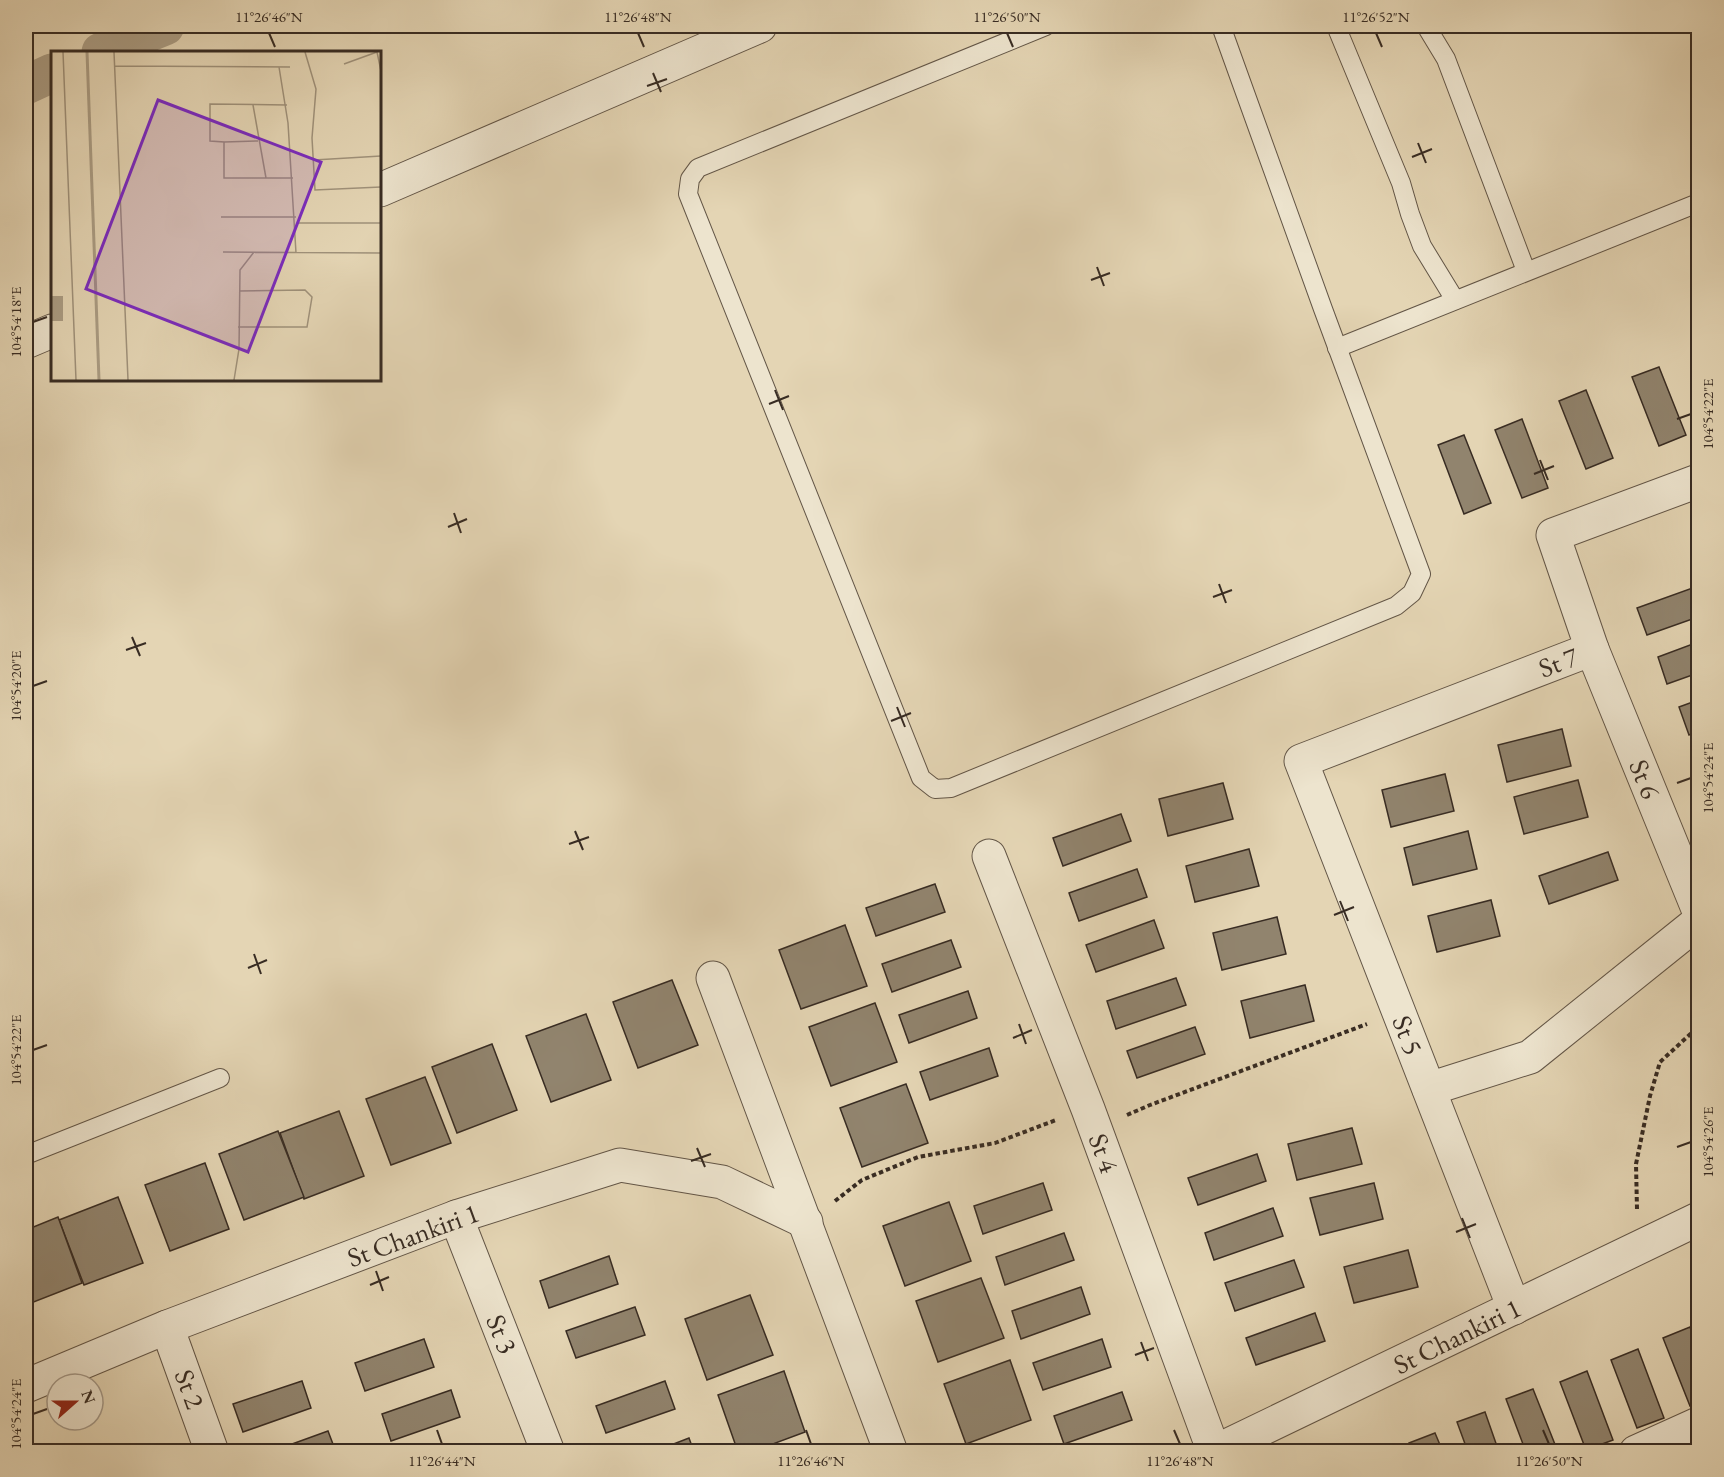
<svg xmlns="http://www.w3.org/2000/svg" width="1724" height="1477" viewBox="0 0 1724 1477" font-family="'EB Garamond',serif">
	<rect width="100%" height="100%" fill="#e4d5b4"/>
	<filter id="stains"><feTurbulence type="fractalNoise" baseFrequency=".00333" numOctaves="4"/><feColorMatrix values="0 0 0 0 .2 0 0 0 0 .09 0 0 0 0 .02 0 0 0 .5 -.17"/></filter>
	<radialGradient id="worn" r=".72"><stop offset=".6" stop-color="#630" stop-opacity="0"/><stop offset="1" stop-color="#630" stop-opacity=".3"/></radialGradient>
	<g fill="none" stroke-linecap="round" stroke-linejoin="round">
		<g stroke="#aa9c83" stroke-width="39">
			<polyline points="101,52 165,26"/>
			<polyline points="26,85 52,73"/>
		</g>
	</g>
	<g fill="#91846e" stroke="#382c23" stroke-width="1.5">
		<polygon points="1659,367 1686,435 1659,446 1632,377"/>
		<polygon points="1586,390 1613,458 1586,469 1559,401"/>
		<polygon points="1522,419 1548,488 1522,498 1495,430"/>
		<polygon points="1464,435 1491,503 1464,514 1438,445"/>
		<polygon points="1698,586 1698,617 1647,635 1637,608"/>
		<polygon points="1698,642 1698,673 1667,684 1658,657"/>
		<polygon points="1698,700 1698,731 1689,735 1679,707"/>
		<polygon points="1562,729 1571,766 1507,782 1498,745"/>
		<polygon points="1445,774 1454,811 1391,827 1382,790"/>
		<polygon points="1578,780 1588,817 1524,834 1514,797"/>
		<polygon points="1223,783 1233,819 1168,836 1159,799"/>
		<polygon points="1121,814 1131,841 1063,866 1053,838"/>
		<polygon points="1468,831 1477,869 1413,885 1404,848"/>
		<polygon points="1249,849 1259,886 1195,902 1186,866"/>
		<polygon points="1608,852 1618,880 1549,904 1539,876"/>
		<polygon points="1137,869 1147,897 1079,921 1069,893"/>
		<polygon points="935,884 945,912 876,936 866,908"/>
		<polygon points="1491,900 1500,936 1437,952 1428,916"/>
		<polygon points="1277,917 1286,954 1222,970 1213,933"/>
		<polygon points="1154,920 1164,948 1096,972 1086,945"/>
		<polygon points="845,925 867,986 801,1009 779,950"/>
		<polygon points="951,940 961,967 892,992 882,964"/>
		<polygon points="1176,978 1186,1005 1116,1029 1107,1001"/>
		<polygon points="672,980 698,1045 638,1068 613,1002"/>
		<polygon points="1305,985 1314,1021 1250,1038 1241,1001"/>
		<polygon points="968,991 977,1018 909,1043 899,1015"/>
		<polygon points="875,1003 897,1062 831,1086 809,1027"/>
		<polygon points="586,1014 611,1080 551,1102 526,1036"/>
		<polygon points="1195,1027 1205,1054 1137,1078 1127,1051"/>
		<polygon points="492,1044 517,1110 457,1133 432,1067"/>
		<polygon points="989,1048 998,1076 930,1100 920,1072"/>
		<polygon points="425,1077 451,1143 391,1165 366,1099"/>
		<polygon points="906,1084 928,1143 862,1167 840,1108"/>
		<polygon points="339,1111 364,1176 304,1199 280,1133"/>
		<polygon points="1352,1128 1362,1164 1297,1180 1288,1144"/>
		<polygon points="278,1131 304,1197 244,1220 219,1154"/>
		<polygon points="1257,1154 1266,1181 1198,1205 1188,1178"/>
		<polygon points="205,1163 229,1229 170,1251 145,1185"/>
		<polygon points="1043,1183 1052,1210 983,1234 974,1206"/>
		<polygon points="1374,1183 1383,1219 1320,1235 1310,1198"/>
		<polygon points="118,1197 143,1263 84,1285 59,1220"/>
		<polygon points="949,1202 971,1261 905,1286 883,1226"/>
		<polygon points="1273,1208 1283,1236 1214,1260 1205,1233"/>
		<polygon points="58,1217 82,1283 26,1305 26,1230"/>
		<polygon points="1064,1233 1074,1260 1005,1285 996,1257"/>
		<polygon points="1408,1250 1418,1287 1354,1303 1344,1267"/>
		<polygon points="609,1256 618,1284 549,1308 540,1281"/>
		<polygon points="1294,1260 1304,1287 1235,1311 1225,1283"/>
		<polygon points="981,1278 1004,1338 938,1362 916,1301"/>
		<polygon points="1081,1287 1090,1314 1021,1339 1012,1311"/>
		<polygon points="750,1295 773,1355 707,1380 685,1319"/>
		<polygon points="635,1307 645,1335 576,1358 566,1331"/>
		<polygon points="1315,1313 1325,1341 1256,1365 1246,1338"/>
		<polygon points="1690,1327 1698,1348 1698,1403 1690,1406 1663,1338"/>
		<polygon points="424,1339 434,1367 365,1391 355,1363"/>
		<polygon points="1102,1339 1111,1367 1043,1390 1033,1363"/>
		<polygon points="1638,1349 1664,1418 1637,1428 1611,1360"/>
		<polygon points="1010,1360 1031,1420 966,1444 944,1384"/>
		<polygon points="784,1371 805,1432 751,1452 738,1452 718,1395"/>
		<polygon points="1587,1371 1613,1440 1586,1450 1560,1382"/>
		<polygon points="302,1381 311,1408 243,1432 233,1404"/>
		<polygon points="665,1381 675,1409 606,1433 596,1406"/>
		<polygon points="1533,1389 1558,1452 1526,1452 1506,1399"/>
		<polygon points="451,1390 460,1417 391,1441 382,1414"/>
		<polygon points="1122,1392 1132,1420 1064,1444 1054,1416"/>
		<polygon points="1485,1412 1499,1452 1468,1452 1457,1422"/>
		<polygon points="328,1431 336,1452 270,1452"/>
		<polygon points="1435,1433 1443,1452 1412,1452 1409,1443"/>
		<polygon points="689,1438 694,1452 653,1452"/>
	</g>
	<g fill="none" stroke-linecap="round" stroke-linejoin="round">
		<defs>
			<g id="lane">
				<polyline points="1046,26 698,168 690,179 688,194 921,778 935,789 951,788 1396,606 1412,593 1421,574 1323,309 1221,26"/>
				<polyline points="1336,26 1401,183 1410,214 1422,246 1455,300"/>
				<polyline points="1426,26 1446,59 1526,271"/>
				<polyline points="1337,348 1698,203"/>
				<polyline points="26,1155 220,1078"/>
			</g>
			<g id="street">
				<polyline points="380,190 760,26"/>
				<polyline points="26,342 52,331"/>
				<polyline points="1592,649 1698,909"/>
				<polyline points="989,856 1088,1109 1214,1452"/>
				<polyline points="713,978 891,1452"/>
				<polyline points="1429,1089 1530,1057 1698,922"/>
				<polyline points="456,1217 548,1452"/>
				<polyline points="1514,1308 1301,761 1592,649 1553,535 1698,481"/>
				<polyline points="167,1327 212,1452"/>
				<polyline points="26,1386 167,1327 456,1217 620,1165 722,1182 806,1222"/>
				<polyline points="1214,1452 1698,1219"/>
				<polyline points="1636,1452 1698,1424"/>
			</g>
		</defs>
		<use href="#lane" stroke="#635647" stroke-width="20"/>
		<use href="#street" stroke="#635647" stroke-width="35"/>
		<g stroke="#382c23" stroke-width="4" stroke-dasharray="4.5 3" stroke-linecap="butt">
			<polyline points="1127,1115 1150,1105 1367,1024"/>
			<polyline points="835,1201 862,1180 918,1157 995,1143 1056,1120"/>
			<polyline points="1637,1209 1636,1164 1650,1096 1660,1062 1698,1027"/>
		</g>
		<use href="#lane" stroke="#ede4ce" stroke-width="18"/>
		<use href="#street" stroke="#ede4ce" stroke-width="33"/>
	</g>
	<path fill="none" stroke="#382c23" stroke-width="2" d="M269,33l6,14M638,33l6,14M1007,33l6,14M1376,33l6,14M653,73l8,19M647,86l20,-7M1418,143l8,20M1412,157l20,-8M1097,267l7,19M1091,280l19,-7M33,322l14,-5M775,390l8,20M769,404l20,-8M1677,419l14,-5M1540,460l8,20M1534,474l20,-8M454,513l7,20M448,527l19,-8M1219,584l7,19M1213,597l19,-7M132,637l8,19M126,650l20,-7M33,686l14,-5M897,707l8,20M891,721l20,-8M1677,783l14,-5M575,831l8,19M569,844l20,-7M1340,901l8,20M1334,915l20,-8M254,954l7,20M248,968l19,-8M1019,1024l7,20M1013,1038l19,-8M33,1050l14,-5M1677,1147l14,-5M697,1148l8,19M691,1161l20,-7M1462,1218l8,20M1456,1232l20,-8M376,1271l7,20M370,1285l19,-8M1141,1342l7,19M1135,1355l19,-7M33,1414l14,-5M437,1430l5,14M806,1430l5,14M1174,1430l6,14M1543,1430l6,14"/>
	<g text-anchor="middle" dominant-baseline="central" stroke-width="5" stroke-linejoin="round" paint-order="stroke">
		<g font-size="27" fill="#382c23" stroke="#ede4ce">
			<text transform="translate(1558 662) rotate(-21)">St 7</text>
			<text transform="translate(1645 779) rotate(68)">St 6</text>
			<text transform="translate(1408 1035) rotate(69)">St 5</text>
			<text transform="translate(1104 1153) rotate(70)">St 4</text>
			<text transform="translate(413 1235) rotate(-20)">St Chankiri 1</text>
			<text transform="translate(502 1334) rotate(68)">St 3</text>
			<text transform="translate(1457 1336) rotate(-26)">St Chankiri 1</text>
			<text transform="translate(190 1389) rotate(70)">St 2</text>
		</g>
	</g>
	<g transform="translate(51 51)">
		<rect width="330" height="330" fill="#e4d5b4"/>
		<path d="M0,245h12v25h-12z" fill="#aa9c83"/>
		<path fill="none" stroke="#aa9c83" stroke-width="3" d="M36,1l12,328"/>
		<path fill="none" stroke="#9f917a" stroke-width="1.5" d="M12,1l13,328M63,1l14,328M254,1l11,37 -4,49 3,52 66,-3M326,1l4,19M293,13l33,-12M64,15l175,1M228,16l9,56 8,130M202,54l13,73M236,54l-77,-1v37l14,1v36h69M173,91l34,-1M263,109l67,-4M170,166h75M246,172h84M172,201l158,1M187,276h69l5,-30 -7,-7 -66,1M183,329l5,-31 1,-79 14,-18"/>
		<path fill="#7b2cbf" fill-opacity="0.15" stroke="#7b2cbf" stroke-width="3" d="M107,49l163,62 -73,190 -162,-63z"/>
		<rect width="330" height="330" fill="none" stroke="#382c23" stroke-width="3"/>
	</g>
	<rect width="1724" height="1477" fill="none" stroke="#e4d5b4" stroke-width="66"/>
	<g transform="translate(75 1402) rotate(69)"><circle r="28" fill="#ede4ce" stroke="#a59a8a" stroke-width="1.5"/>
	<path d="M0-4.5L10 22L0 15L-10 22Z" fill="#8f2418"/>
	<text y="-9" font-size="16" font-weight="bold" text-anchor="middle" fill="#382c23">N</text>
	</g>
	<rect x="33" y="33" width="1658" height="1411" fill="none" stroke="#382c23" stroke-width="2"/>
	<g font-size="15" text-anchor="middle" fill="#382c23">
		<text x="269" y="22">11°26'46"N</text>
		<text x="638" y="22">11°26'48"N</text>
		<text x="1007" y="22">11°26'50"N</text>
		<text x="1376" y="22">11°26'52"N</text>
		<text transform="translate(16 322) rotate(-90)" y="5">104°54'18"E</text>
		<text transform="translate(1708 414) rotate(-90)" y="5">104°54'22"E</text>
		<text transform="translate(16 686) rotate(-90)" y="5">104°54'20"E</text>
		<text transform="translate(1708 778) rotate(-90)" y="5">104°54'24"E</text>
		<text transform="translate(16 1050) rotate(-90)" y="5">104°54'22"E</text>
		<text transform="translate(1708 1142) rotate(-90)" y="5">104°54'26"E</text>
		<text transform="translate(16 1414) rotate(-90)" y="5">104°54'24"E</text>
		<text x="442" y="1466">11°26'44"N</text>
		<text x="811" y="1466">11°26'46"N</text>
		<text x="1180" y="1466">11°26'48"N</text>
		<text x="1549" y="1466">11°26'50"N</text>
	</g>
	<rect width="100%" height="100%" filter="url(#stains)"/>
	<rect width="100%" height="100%" fill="url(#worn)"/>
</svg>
